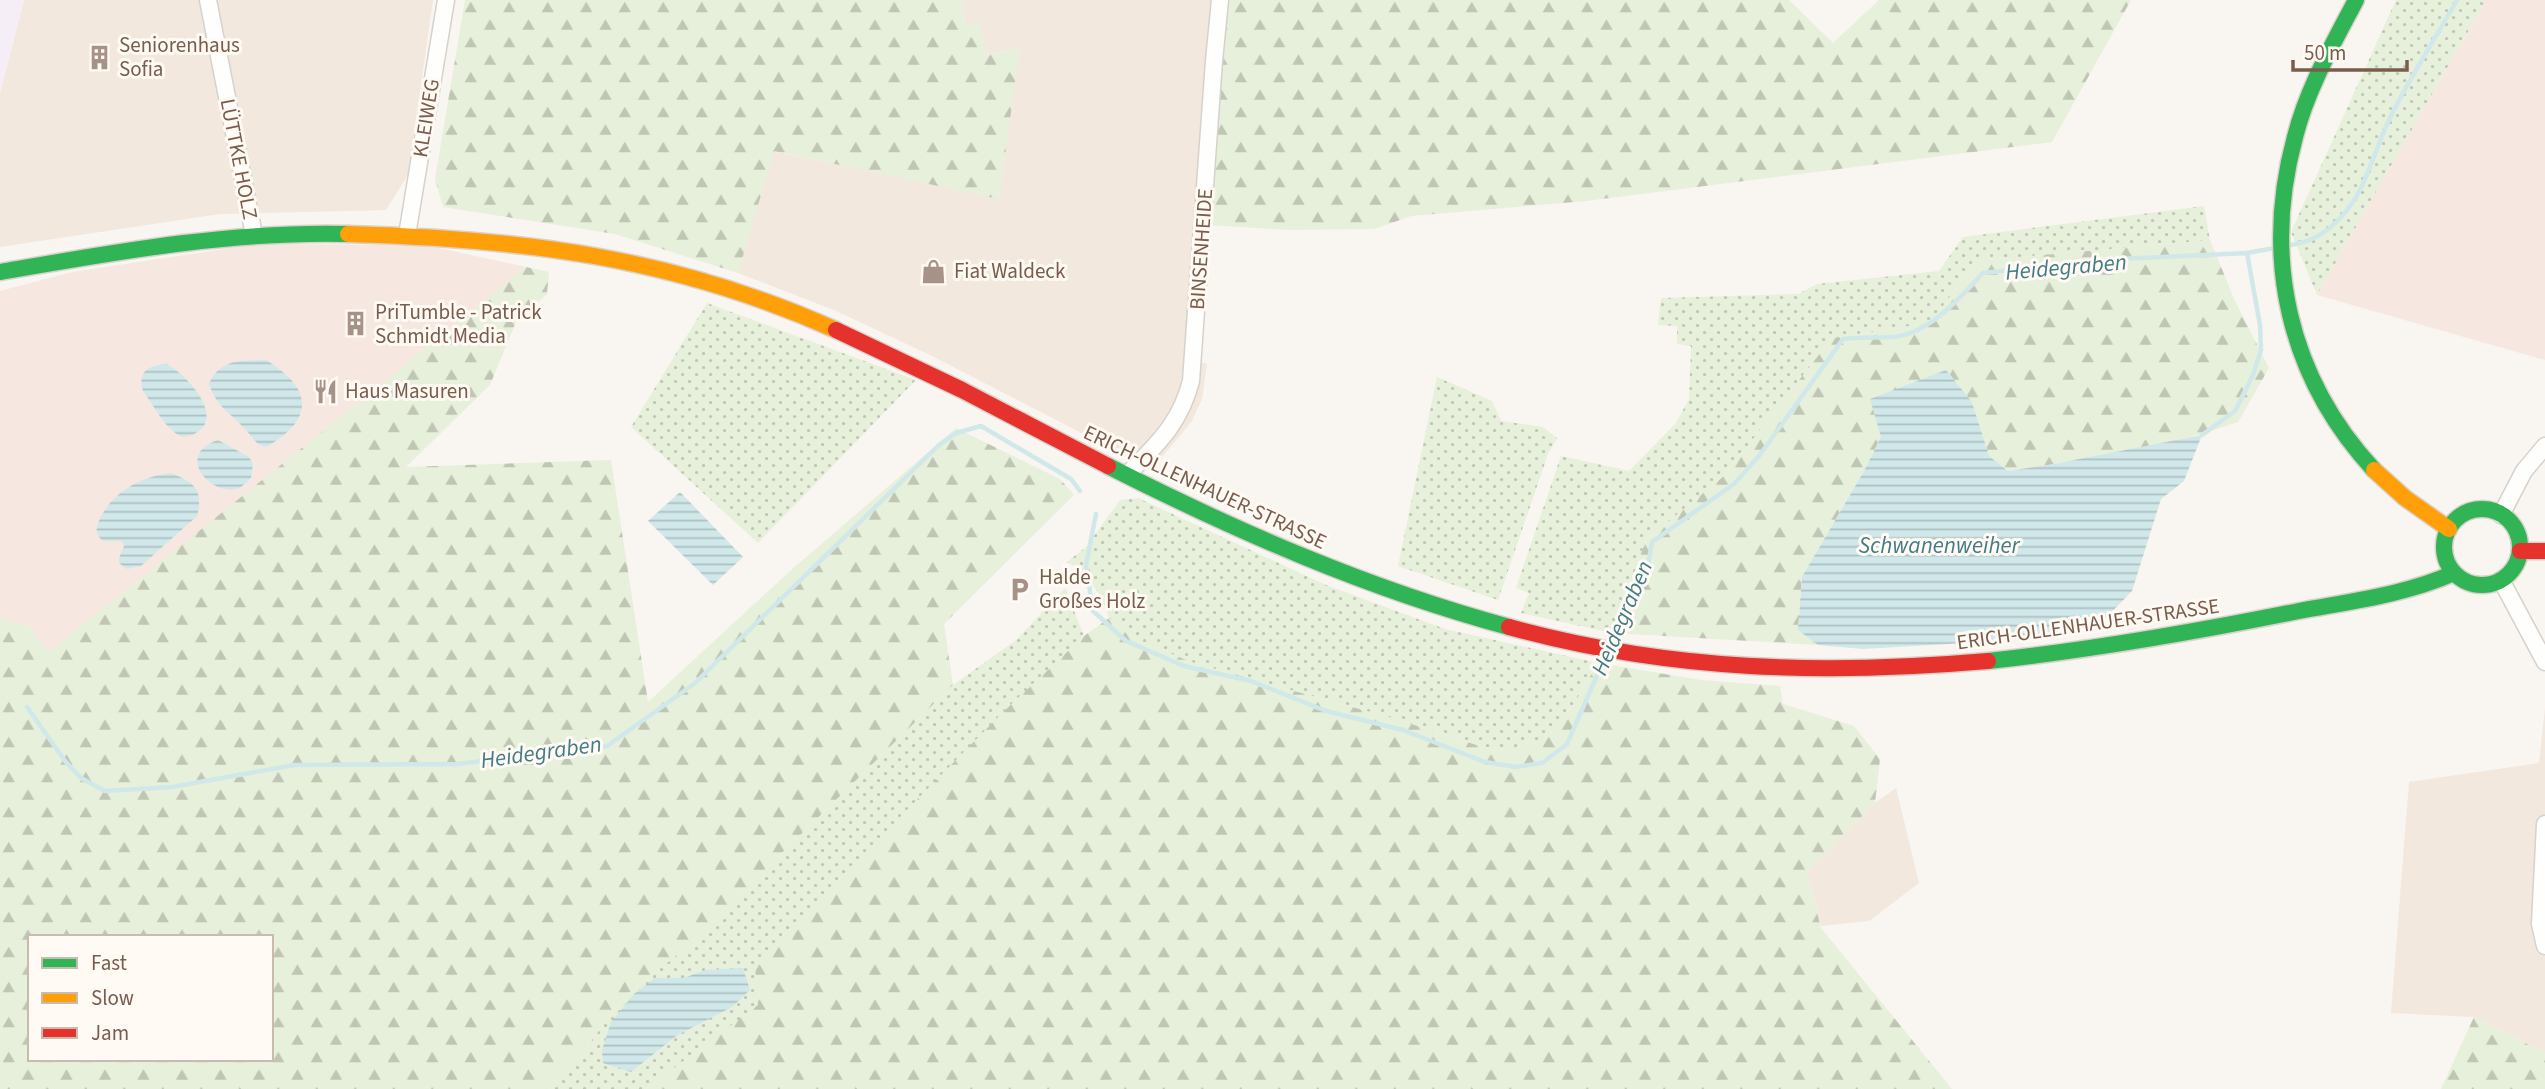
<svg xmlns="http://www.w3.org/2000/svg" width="2545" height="1089" viewBox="0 0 2545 1089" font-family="'Source Sans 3',sans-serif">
	<defs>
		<pattern id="grass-dots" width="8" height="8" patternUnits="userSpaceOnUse" patternTransform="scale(1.75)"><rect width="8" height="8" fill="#e7f0db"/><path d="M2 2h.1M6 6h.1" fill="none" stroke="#c0c6b4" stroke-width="1.8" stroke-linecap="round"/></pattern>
		<pattern id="forest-firs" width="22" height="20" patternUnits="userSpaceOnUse" patternTransform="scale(1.75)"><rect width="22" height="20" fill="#e7f0db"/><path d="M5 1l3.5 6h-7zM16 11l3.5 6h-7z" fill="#c0c6b4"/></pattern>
		<pattern id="water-rules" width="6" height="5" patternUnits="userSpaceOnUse" patternTransform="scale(1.75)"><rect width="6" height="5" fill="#d0e8ea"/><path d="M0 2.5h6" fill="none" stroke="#aebfc0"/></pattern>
	</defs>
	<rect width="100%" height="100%" fill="#f9f5f0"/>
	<g fill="#f2e8de">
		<polygon points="24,0 433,0 408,175 386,210 220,214 0,247 0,93"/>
		<polygon points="962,0 1225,0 1204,275 1201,362 1207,364 1202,399 1192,421 1162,457 1159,465 1124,455 930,355 834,310 738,273 773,151 999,198 1019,48 986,55 980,24 965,25"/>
		<polygon points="2545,708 2545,1053 2474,1017 2391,1013 2409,782 2539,763"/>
		<polygon points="1896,788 1919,883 1869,921 1821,926 1807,872 1875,803"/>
	</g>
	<g fill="#f6e8e1">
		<polygon points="2486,0 2545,0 2545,360 2317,295"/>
		<polygon points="257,244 425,245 526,267 416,362 257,485 49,653 28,626 0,619 0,291 72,272"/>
	</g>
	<polygon fill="#f6eef6" points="0,0 24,0 0,93"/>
	<g fill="url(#grass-dots)">
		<polygon points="2396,0 2486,0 2317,295 2291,232"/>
		<polygon points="2204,206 2210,240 1975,261 1931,323 1832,338 1724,476 1646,540 1612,633 1521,613 1529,593 1516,588 1561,456 1629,471 1676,423 1689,399 1691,346 1677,344 1677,326 1658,325 1661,298 1798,294 1817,284 1939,271 1963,237"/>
		<polygon points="707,303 916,380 758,543 631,427"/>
		<polygon points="1437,377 1492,401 1501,421 1543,427 1557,438 1548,454 1498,600 1398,566"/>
		<polygon points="1138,498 1326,585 1445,629 1598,663 1571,709 1543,742 1495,751 1399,720 1194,663 1134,639 1109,618 1101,597 1082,570 1067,562 1086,547 1120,500"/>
		<polygon points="1065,588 1084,636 1001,714 759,1005 646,1089 546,1089 582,1053 625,996 682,951 953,685 1016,640"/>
	</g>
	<g fill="url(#forest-firs)" fill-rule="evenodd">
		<polygon points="465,0 962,0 965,25 980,23 986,55 1020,48 999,199 774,151 738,273 615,234 443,207 435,179"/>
		<polygon points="1225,0 1789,0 1833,43 1879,0 2131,0 2052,142 1586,201 1411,216 1375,229 1288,230 1207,225"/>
		<path d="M2210,240l25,61 34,67 -31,54c-72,26 -154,38 -230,49l-19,-15 -17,-54 -26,-32 -65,67 -17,34 -62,106 -4,53 20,15 -206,-12 34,-93 78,-64 108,-138 99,-15 44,-62z"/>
		<path d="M526,267l23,5 -2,22 -31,28 -26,63 -84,82 205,-7 37,242 141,-130 167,-144 104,51 14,16 -130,129 9,61 -271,266 -57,45 -43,57 -36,36h-546v-470l28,7 21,26zM30,937h241v122h-241z"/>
		<polygon points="1109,618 1134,639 1194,663 1399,720 1495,751 1543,742 1571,709 1598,663 1701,680 1780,686 1783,704 1854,726 1880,759 1875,803 1807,872 1821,928 1952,1089 646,1089 758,1005 755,965 1001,714 1084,636"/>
		<polygon points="2474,1017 2545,1053 2545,1089 2441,1089"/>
	</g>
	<g fill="url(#water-rules)">
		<path d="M266,360c48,29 48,60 0,87 -11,-2 -13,-10 -21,-18 -15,-17 -27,-20 -36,-45 11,-26 33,-23 57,-24z"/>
		<path d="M167,364c20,11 62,56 25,71 -6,2 -10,3 -15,-1 -12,-7 -26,-32 -34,-43 -6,-20 6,-26 24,-27z"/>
		<polygon points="1946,370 1972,402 1989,456 2008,471 2054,464 2202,435 2184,481 2161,499 2132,591 2103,621 2076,630 2015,640 1863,649 1818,645 1798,630 1802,577 1864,471 1881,437 1870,399"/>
		<path d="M218,440l31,17 4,7 -2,14c-4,4 -9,9 -14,11 -27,7 -63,-35 -19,-49z"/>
		<path d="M171,473c23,9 33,17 26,43l-56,50 -14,3 -8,-6v-5l5,-12 -2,-5h-19c-7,-6 -8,-11 -4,-20 13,-30 42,-44 72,-48z"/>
		<polygon points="680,492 743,557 713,585 648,521"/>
		<polygon points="743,968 750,990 732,1007 676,1036 631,1072 603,1063 602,1050 611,1022 634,994 655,978 684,978 705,970"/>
	</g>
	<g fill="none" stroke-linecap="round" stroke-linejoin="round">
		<g stroke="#d0e8ea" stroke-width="4.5">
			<path d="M2286,246c24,-4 39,-11 55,-29 26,-27 33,-68 50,-101 19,-39 44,-77 66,-116"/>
			<polyline points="2202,435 2235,411 2253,375 2261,350 2260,325 2247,253 2274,248"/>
			<polyline points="1096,514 1086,565 1093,611 1126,641 1184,666 1251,681 1326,711 1403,730 1485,762 1516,767 1542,763 1567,744 1605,657"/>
			<path d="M1610,646l25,-60 13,-20 4,-24 82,-58 25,-28 84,-117c17,-2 34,-1 50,-2 36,-3 67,-39 90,-64l136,-14 128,-6"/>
			<polyline points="27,707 65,761 81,778 105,791 172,787 294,765 457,764 607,746 694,684 939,445 956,433 981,426 1071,479 1080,491"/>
		</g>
		<defs>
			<g id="street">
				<polyline points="208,0 254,235"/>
				<polyline points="407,235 446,0"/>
				<path d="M1127,475c30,-31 53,-51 64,-94l23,-320 6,-61"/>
				<polyline points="2501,515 2524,471 2545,446"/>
				<polyline points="2501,580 2545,662"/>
				<polyline points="2545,824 2540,924 2545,946"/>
			</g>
			<g id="fast">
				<path d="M2356,0c-23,44 -49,89 -61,137 -33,121 -7,240 79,333"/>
				<path d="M0,272c116,-20 230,-41 348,-38"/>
				<path d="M1108,466c130,66 261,123 401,161"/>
				<circle cx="2482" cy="547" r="38"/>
				<path d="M1988,661c104,-11 207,-29 311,-50 53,-10 105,-16 155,-38"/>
			</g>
			<g id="slow">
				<path d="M348,234c176,5 325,23 488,96"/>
				<polyline points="2374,470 2405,498 2449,529"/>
			</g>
			<g id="jam">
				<polyline points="836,330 962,390 1108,466"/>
				<polyline points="2520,551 2545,551"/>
				<path d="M1509,627c159,44 315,48 479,34"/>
			</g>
		</defs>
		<use href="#street" stroke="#d7d1cb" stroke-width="19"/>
		<use href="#fast" stroke="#d9d2cb" stroke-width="19"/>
		<use href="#slow" stroke="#d9d2cb" stroke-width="19"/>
		<use href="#jam" stroke="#d9d2cb" stroke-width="19"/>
		<use href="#street" stroke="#fefefd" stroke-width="16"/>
		<use href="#fast" stroke="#30b455" stroke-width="16"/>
		<use href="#slow" stroke="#ff9f0a" stroke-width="16"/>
		<use href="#jam" stroke="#e5322d" stroke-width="16"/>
	</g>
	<defs>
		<symbol id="building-bare" viewBox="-9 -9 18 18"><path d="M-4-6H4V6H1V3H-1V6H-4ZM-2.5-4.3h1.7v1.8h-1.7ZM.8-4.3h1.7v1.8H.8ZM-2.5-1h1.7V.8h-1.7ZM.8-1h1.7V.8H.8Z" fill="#a69286" stroke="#fffaf3" stroke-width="2.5" paint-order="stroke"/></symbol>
		<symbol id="shop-bare" viewBox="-9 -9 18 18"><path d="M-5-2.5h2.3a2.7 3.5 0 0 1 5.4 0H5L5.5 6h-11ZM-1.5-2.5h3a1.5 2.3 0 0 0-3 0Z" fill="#a69286" stroke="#fffaf3" stroke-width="2.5" paint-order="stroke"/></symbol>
		<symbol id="restaurant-bare" viewBox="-9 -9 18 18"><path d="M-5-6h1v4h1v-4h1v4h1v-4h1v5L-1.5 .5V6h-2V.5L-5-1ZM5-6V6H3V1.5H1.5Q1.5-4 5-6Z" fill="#a69286" stroke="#fffaf3" stroke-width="2.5" paint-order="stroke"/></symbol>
		<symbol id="parking-bare" viewBox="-9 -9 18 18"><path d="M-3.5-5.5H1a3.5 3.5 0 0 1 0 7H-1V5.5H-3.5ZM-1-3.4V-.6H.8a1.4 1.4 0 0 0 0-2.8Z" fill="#a69286" stroke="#fffaf3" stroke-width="2.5" paint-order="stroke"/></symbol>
	</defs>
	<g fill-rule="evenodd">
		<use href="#building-bare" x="82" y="40" width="35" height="35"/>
		<use href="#shop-bare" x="916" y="254" width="35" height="35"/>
		<use href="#building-bare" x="338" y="306" width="35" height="35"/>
		<use href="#restaurant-bare" x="308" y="374" width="35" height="35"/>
		<use href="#parking-bare" x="1002" y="572" width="35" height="35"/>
	</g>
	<g text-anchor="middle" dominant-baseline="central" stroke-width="6" stroke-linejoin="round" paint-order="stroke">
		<g font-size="21" fill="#7a5c4d" stroke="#fffaf3" text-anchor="start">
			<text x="119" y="45">Seniorenhaus<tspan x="119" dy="24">Sofia</tspan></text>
			<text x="954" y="271">Fiat Waldeck</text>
			<text x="375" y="312">PriTumble - Patrick<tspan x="375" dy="24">Schmidt Media</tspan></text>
			<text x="345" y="391">Haus Masuren</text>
			<text x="1039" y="577">Halde<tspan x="1039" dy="24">Großes Holz</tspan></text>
		</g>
		<g font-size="21" fill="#7a5c4d" stroke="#fffaf3">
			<text transform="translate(426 118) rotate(-81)">KLEIWEG</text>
			<text transform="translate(239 159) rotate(79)">LÜTTKE HOLZ</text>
			<text transform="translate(1201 249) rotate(-86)">BINSENHEIDE</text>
			<text transform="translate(1205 487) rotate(25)">ERICH-OLLENHAUER-STRASSE</text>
			<text transform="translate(2088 624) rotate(-8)">ERICH-OLLENHAUER-STRASSE</text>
		</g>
		<g font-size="23" font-style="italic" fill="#437c86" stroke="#fffaf3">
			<text transform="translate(2066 267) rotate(-5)">Heidegraben</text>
			<text x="1939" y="545">Schwanenweiher</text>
			<text transform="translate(1622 618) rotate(-67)">Heidegraben</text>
			<text transform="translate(541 752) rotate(-8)">Heidegraben</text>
		</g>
	</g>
	<rect x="28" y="935" width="245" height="126" fill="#fffaf3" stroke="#cabbb1" stroke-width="2"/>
	<rect x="42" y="958" width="35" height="10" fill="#30b455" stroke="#cabbb1" stroke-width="2"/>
	<text x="91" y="970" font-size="21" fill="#7a5c4d">Fast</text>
	<rect x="42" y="993" width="35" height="10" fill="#ff9f0a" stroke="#cabbb1" stroke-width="2"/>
	<text x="91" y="1005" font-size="21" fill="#7a5c4d">Slow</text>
	<rect x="42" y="1028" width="35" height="10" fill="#e5322d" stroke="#cabbb1" stroke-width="2"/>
	<text x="91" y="1040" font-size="21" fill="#7a5c4d">Jam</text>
	<path d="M2293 60v10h114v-10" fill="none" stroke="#7a5c4d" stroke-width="3.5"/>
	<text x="2304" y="60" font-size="21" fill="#7a5c4d" stroke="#fffaf3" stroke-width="5" paint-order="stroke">50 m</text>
</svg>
